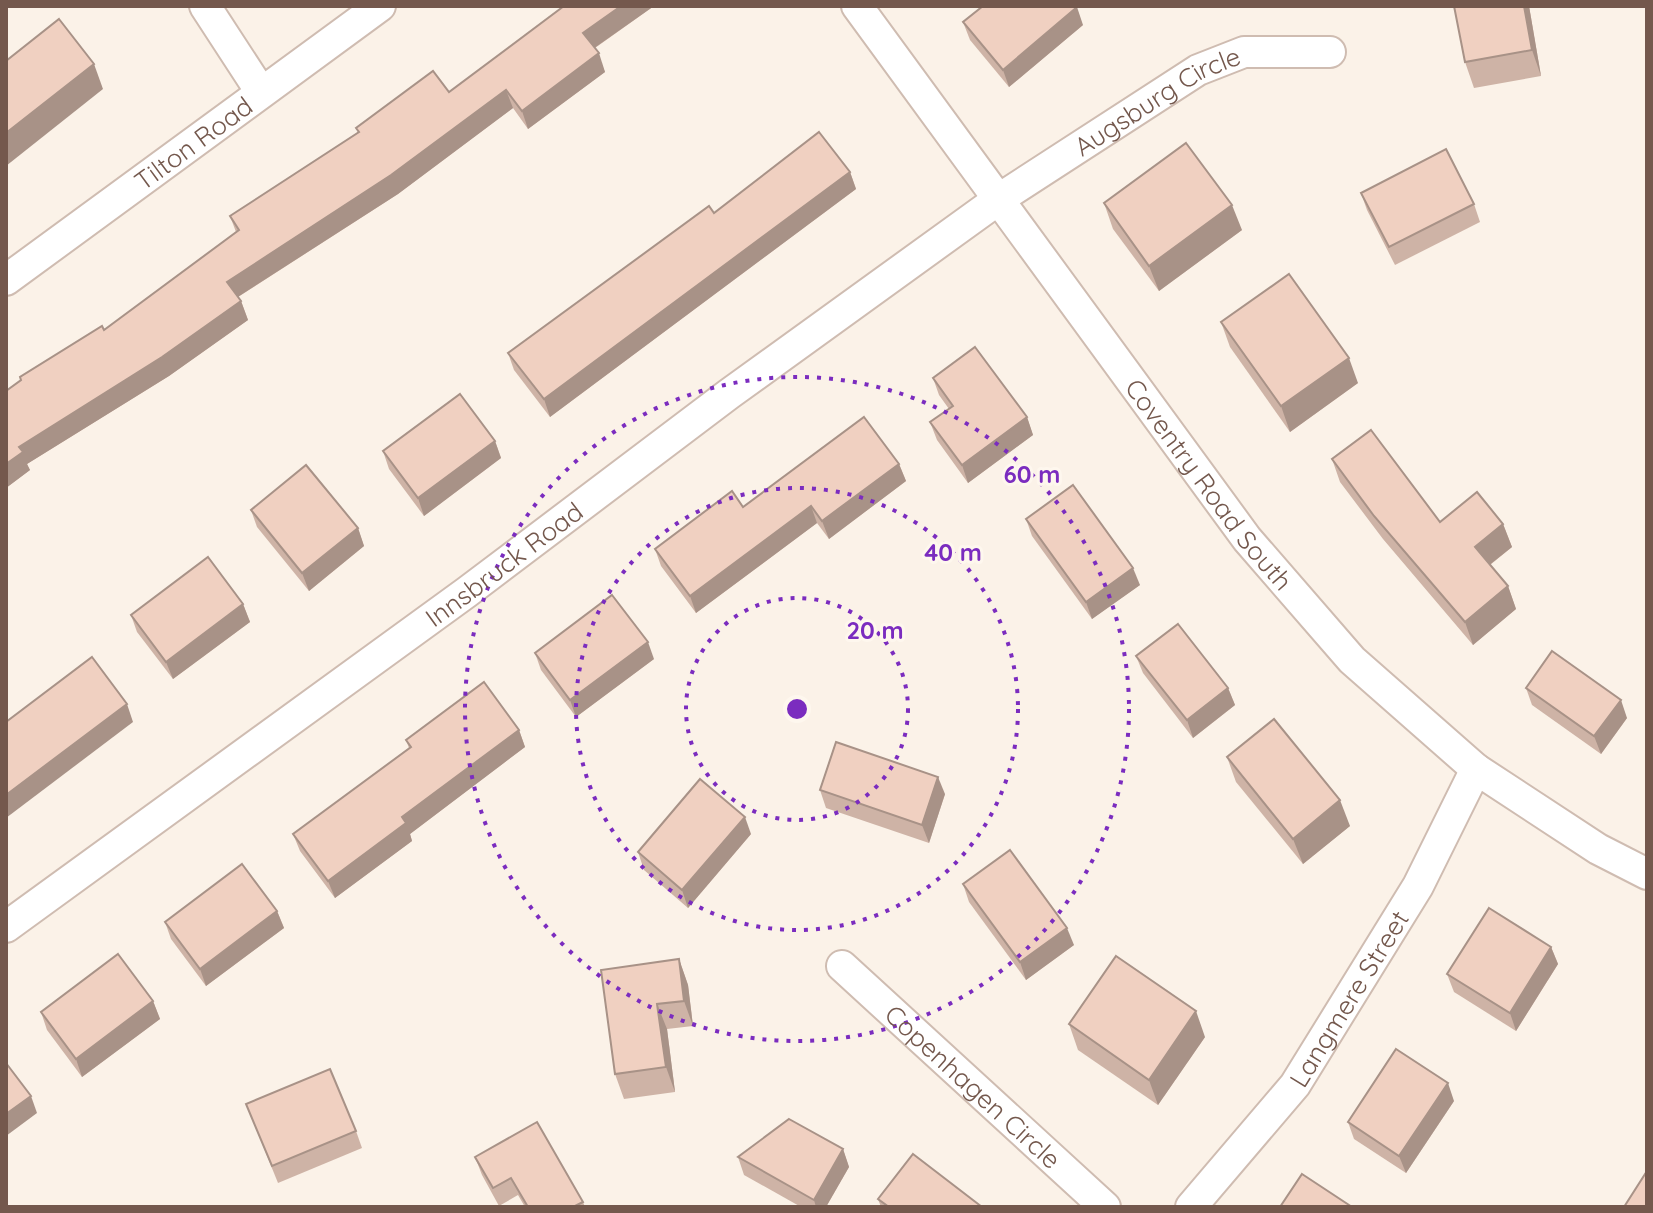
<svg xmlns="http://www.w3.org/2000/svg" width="1653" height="1213" viewBox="0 0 1653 1213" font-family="Quicksand,sans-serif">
	<rect width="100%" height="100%" fill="#fbf2e8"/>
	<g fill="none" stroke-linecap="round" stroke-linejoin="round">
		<defs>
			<g id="street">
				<polyline points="205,6 261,92"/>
				<path id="s1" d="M857,6l390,533 105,121 124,109 122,80 49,25"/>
				<path id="s2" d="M6,280l374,-274"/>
				<path id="s3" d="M6,927l461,-335 262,-198 270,-195 199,-129 46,-18h86"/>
				<path id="s4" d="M842,966l263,241"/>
				<path id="s5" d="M1191,1207l104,-122 123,-199 58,-117"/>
			</g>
		</defs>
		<use href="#street" stroke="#cfbcb1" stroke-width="34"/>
		<use href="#street" stroke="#fff" stroke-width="30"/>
	</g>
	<g fill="#ceb3a6">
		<polygon points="654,6 595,48 605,72 528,129 513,108 398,194 238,297 241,301 248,320 169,376 27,464 30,470 6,488 104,330 236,232 230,216 358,133 356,128 449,92"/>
		<polygon points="1529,6 1541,76 1474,88 1465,62"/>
		<polygon points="963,22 1083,25 1009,87 970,40"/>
		<polygon points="850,172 856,189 550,417 514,370 508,353 714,213"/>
		<polygon points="1361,193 1474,204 1480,222 1395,265 1367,210"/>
		<polygon points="1104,203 1242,230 1159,291 1113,229"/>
		<polygon points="1221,322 1358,383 1290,432 1230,347"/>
		<polygon points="933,378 1027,417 1033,435 968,483 937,440 930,422 949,409 939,395"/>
		<polygon points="495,441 501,458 424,516 389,469 383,451"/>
		<polygon points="1332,459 1440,522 1503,524 1512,547 1490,565 1508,586 1516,609 1473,645 1383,539 1340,482"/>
		<polygon points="899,464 906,481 829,539 817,523 696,613 661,566 655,549 743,507"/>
		<polygon points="251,510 358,528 364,546 309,591 257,527"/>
		<polygon points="1026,519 1140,585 1092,619 1032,536"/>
		<polygon points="243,604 250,622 173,679 137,632 131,615"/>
		<polygon points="535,653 654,659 576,717 541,670"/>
		<polygon points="1136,656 1228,688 1235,705 1193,738 1143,673"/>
		<polygon points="1526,688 1627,718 1601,754 1532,705"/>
		<polygon points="519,730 525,747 410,834 412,841 335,898 300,851 293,834 409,748 406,740"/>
		<polygon points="1227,757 1350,826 1303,864 1236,782"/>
		<polygon points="820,790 945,794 929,843 826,808"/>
		<polygon points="751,834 688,908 644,870 638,852"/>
		<polygon points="963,884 1074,945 1026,980 969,902"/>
		<polygon points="277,911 284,928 206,986 171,939 165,922"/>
		<polygon points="1551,947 1558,964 1516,1031 1454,992 1447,974"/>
		<polygon points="679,959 688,985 693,1026 667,1029 675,1092 624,1099 615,1074"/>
		<polygon points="153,1001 160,1019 82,1077 47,1030 41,1012"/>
		<polygon points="1069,1024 1205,1037 1158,1105 1078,1050"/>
		<polygon points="1454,1101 1406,1173 1354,1139 1348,1122"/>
		<polygon points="246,1104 356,1131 362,1148 278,1183"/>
		<polygon points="843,1149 849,1167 826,1207 801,1207 744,1175 738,1157"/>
		<polygon points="475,1157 583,1202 585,1207 525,1207 518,1195 499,1206 482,1175"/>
		<polygon points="878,1199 982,1207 881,1207"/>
	</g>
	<g fill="#a89287">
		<polygon points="621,6 654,6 590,51 583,33"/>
		<polygon points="1524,6 1529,6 1541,76 1532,50"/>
		<polygon points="1077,7 1083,25 1009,87 1003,70"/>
		<polygon points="599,53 605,72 528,129 522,111"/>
		<polygon points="94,64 103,89 6,166 6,133"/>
		<polygon points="506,90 513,108 398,194 233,300 227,282"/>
		<polygon points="850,172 856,189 550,417 544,399"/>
		<polygon points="1232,205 1242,230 1159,291 1149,266"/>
		<polygon points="241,301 248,320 169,376 27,464 30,470 6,488 6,464 19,447"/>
		<polygon points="1349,358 1358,383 1290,432 1281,406"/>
		<polygon points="1027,417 1033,435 968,483 962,465"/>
		<polygon points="495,441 501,458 424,516 418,498"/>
		<polygon points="899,464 906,481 829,539 822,521"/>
		<polygon points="811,506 817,523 696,613 690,596"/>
		<polygon points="1503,524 1512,547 1483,570 1475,547"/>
		<polygon points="358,528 364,546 309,591 302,573"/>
		<polygon points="1133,568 1140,585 1092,619 1086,602"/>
		<polygon points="1508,586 1516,609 1473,645 1465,622"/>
		<polygon points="243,604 250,622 173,679 166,662"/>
		<polygon points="648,642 654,659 576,717 570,700"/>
		<polygon points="1228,688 1235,705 1193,738 1187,720"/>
		<polygon points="1621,700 1627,718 1601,754 1594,736"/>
		<polygon points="127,704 133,722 6,818 6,795"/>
		<polygon points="519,730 525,747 410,834 412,841 335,898 328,881 402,817"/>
		<polygon points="938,777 945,794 929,843 922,825"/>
		<polygon points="1340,800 1350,826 1303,864 1293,839"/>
		<polygon points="745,817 751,834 688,908 682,890"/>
		<polygon points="277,911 284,928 206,986 200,969"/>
		<polygon points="1067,928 1074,945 1026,980 1020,962"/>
		<polygon points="1551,947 1558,964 1516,1031 1510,1013"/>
		<polygon points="679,959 688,985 693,1026 684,1001"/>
		<polygon points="153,1001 160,1019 82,1077 76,1059"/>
		<polygon points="657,1004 667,1029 675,1092 666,1067"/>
		<polygon points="1196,1011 1205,1037 1158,1105 1149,1080"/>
		<polygon points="1448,1083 1454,1101 1406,1173 1399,1156"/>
		<polygon points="31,1096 37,1113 6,1136 6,1114"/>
		<polygon points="843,1149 849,1167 826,1207 816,1207 814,1200"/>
	</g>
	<g fill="#f0d0c1" stroke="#a89287" stroke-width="2">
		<polygon points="564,6 621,6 583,33 599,53 522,111 506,90 391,175 227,282 241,301 162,357 19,447 23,452 6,464 6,391 21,380 20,377 102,326 104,330 239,230 230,216 359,132 356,128 433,71 449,92"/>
		<polygon points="983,6 1076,6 1077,7 1003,70 963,22"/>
		<polygon points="1454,6 1524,6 1532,50 1465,62"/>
		<polygon points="59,19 94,64 6,133 6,61"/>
		<polygon points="819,132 850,172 544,399 508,353 709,206 714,213"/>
		<polygon points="1186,143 1232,205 1149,266 1104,203"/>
		<polygon points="1446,149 1474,204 1389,247 1361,193"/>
		<polygon points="1289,274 1349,358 1281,406 1221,322"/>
		<polygon points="975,347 1027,417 962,465 930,422 953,406 933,378"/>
		<polygon points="460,394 495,441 418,498 383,451"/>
		<polygon points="864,417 899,464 822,521 811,506 690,596 655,549 732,491 743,507"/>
		<polygon points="1371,430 1440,522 1477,492 1503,524 1475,547 1508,586 1465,622 1374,516 1332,459"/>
		<polygon points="306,465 358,528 302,573 251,510"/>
		<polygon points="1073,485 1133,568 1086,602 1026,519"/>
		<polygon points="208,557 243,604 166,662 131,615"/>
		<polygon points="612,595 648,642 570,700 535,653"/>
		<polygon points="1178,624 1228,688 1187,720 1136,656"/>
		<polygon points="1552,651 1621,700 1594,736 1526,688"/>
		<polygon points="92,657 127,704 6,795 6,722"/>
		<polygon points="484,682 519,730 402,817 406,823 328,881 293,834 411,747 406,740"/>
		<polygon points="1274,719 1340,800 1293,839 1227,757"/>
		<polygon points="836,742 938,777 922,825 820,790"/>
		<polygon points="700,779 745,817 682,890 638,852"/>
		<polygon points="1010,850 1067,928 1020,962 963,884"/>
		<polygon points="242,864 277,911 200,969 165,922"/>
		<polygon points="1489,908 1551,947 1510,1013 1447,974"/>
		<polygon points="118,954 153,1001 76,1059 41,1012"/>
		<polygon points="1116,956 1196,1011 1149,1080 1069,1024"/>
		<polygon points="679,959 684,1001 657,1004 666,1067 615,1074 601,970"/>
		<polygon points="1396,1049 1448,1083 1399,1156 1348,1122"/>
		<polygon points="6,1063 31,1096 6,1114"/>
		<polygon points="330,1069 356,1131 272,1166 246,1104"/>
		<polygon points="789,1119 843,1149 814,1200 738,1157"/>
		<polygon points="537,1122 583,1202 573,1207 528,1207 511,1178 493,1188 475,1157"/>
		<polygon points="913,1154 982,1207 889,1207 878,1199"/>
		<polygon points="1647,1171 1647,1207 1624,1207"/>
		<polygon points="1302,1174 1352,1207 1280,1207"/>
	</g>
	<g fill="none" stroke="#7b2cbf" stroke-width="4" stroke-dasharray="4 8">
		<circle cx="797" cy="709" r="111"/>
		<circle cx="797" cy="709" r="221"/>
		<circle cx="797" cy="709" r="332"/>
	</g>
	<g text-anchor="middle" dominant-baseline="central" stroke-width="6" stroke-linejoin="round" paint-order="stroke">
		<g font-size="26" fill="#74584d" stroke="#fef7ee">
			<text stroke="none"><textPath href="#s3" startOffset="1418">Augsburg Circle</textPath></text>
			<text stroke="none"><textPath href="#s2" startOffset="232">Tilton Road</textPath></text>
			<text stroke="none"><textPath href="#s1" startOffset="594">Coventry Road South</textPath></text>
			<text stroke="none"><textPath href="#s3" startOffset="616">Innsbruck Road</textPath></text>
			<text stroke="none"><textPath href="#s5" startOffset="262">Langmere Street</textPath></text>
			<text stroke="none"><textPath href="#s4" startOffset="178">Copenhagen Circle</textPath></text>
		</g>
	</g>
	<circle cx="797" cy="709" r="12" fill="#7b2cbf" stroke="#fef7ee" stroke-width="4"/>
	<g font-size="24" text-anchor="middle" font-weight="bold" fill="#7b2cbf" stroke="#fef7ee" stroke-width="6" stroke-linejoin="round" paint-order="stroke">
		<text x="1032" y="483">60 m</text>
		<text x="953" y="561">40 m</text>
		<text x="875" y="639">20 m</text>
	</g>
	<rect width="1653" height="1213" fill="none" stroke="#74584d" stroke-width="16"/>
</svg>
